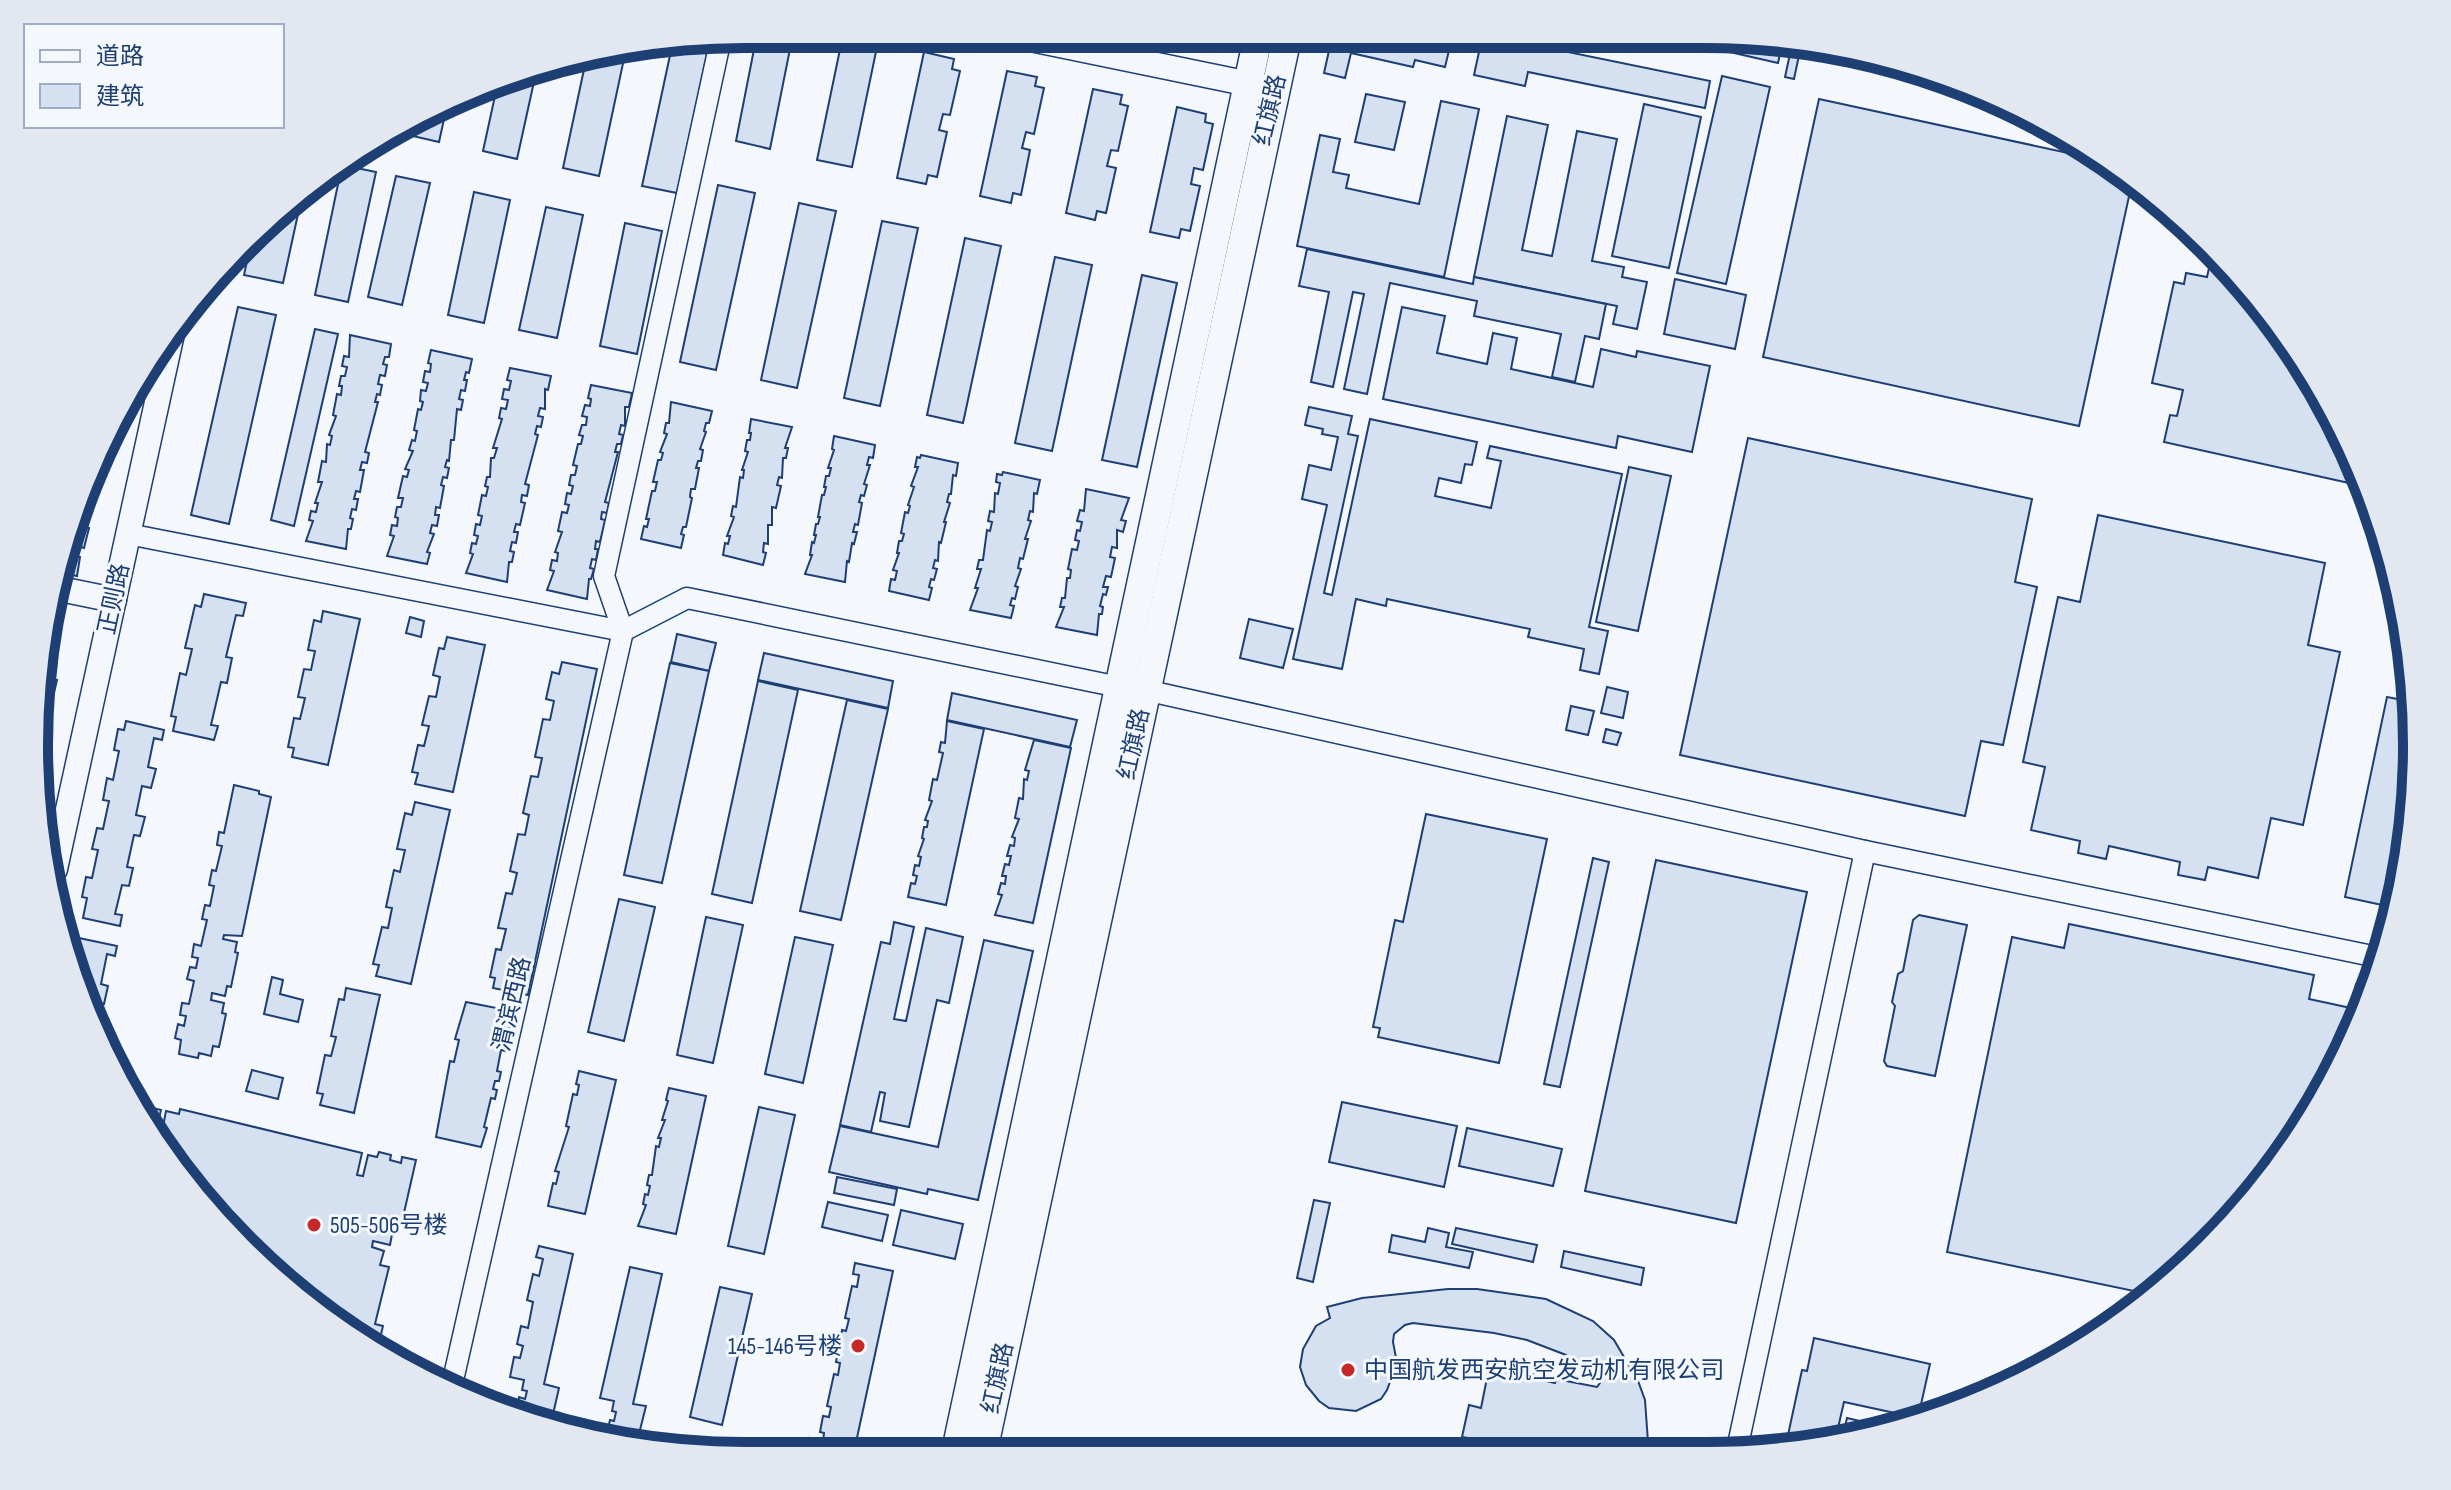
<svg xmlns="http://www.w3.org/2000/svg" width="2451" height="1490" viewBox="0 0 2451 1490" font-family="'Sofia Sans Condensed','Noto Sans SC',sans-serif">
	<rect width="100%" height="100%" fill="#f4f7fb"/>
	<g fill="#d5e0f0" stroke="#1d3f73" stroke-width="2">
		<polygon points="757,34 793,34 770,149 736,141"/>
		<polygon points="843,35 878,42 852,167 817,160"/>
		<polygon points="1332,37 1452,38 1445,67 1415,60 1413,67 1351,53 1345,78 1324,73"/>
		<polygon points="1482,38 1500,38 1710,81 1705,108 1528,72 1525,86 1474,75"/>
		<polygon points="710,40 677,193 642,186 672,46"/>
		<polygon points="1714,40 1783,40 1778,63 1712,48"/>
		<polygon points="1793,40 1802,41 1794,79 1785,77"/>
		<polygon points="924,52 954,59 952,69 960,71 950,115 943,114 939,130 947,132 937,177 928,175 926,184 897,178"/>
		<polygon points="625,54 599,176 563,168 586,60"/>
		<polygon points="537,68 517,159 483,151 498,82 517,72"/>
		<polygon points="1007,71 1037,77 1035,86 1044,88 1034,134 1026,132 1022,148 1030,150 1021,195 1013,193 1011,203 980,196"/>
		<polygon points="1722,76 1770,87 1726,284 1677,273"/>
		<polygon points="1093,89 1122,95 1120,104 1128,106 1118,151 1111,150 1107,166 1116,168 1106,213 1097,211 1095,220 1066,213"/>
		<polygon points="1366,94 1405,102 1394,150 1355,142"/>
		<polygon points="1819,99 2105,161 2133,178 2079,426 1763,357"/>
		<polygon points="1441,101 1479,109 1444,277 1297,246 1320,135 1340,139 1333,172 1349,175 1346,188 1419,204"/>
		<polygon points="1644,104 1701,117 1669,268 1612,256"/>
		<polygon points="1177,107 1206,114 1205,122 1213,124 1203,170 1194,168 1191,184 1200,186 1190,231 1181,229 1179,238 1150,232"/>
		<polygon points="446,110 439,142 404,134 404,132"/>
		<polygon points="1507,116 1548,125 1522,250 1552,256 1577,131 1617,139 1592,261 1624,267 1622,277 1647,282 1637,329 1613,324 1617,306 1474,277"/>
		<polygon points="342,165 376,172 348,302 315,295"/>
		<polygon points="396,176 430,183 402,305 368,297"/>
		<polygon points="718,185 755,193 716,370 680,362"/>
		<polygon points="303,191 283,283 244,275 250,247"/>
		<polygon points="474,192 510,200 484,323 448,315"/>
		<polygon points="799,203 836,211 797,388 761,380"/>
		<polygon points="546,207 583,215 557,338 519,330"/>
		<polygon points="882,221 918,228 880,406 844,398"/>
		<polygon points="625,223 662,231 637,354 600,346"/>
		<polygon points="965,238 1001,246 963,423 927,415"/>
		<polygon points="1307,249 1473,284 1474,277 1606,304 1599,339 1585,336 1575,382 1552,377 1561,334 1474,316 1477,301 1390,283 1367,394 1344,389 1364,294 1353,292 1333,387 1311,382 1329,292 1299,286"/>
		<polygon points="2213,250 2240,276 2322,389 2348,448 2347,453 2351,453 2354,461 2349,483 2164,442 2170,415 2177,416 2183,390 2152,383 2174,282 2184,284 2186,273 2207,277"/>
		<polygon points="1055,257 1092,265 1052,451 1015,443"/>
		<polygon points="1142,275 1177,283 1137,467 1102,460"/>
		<polygon points="1675,279 1746,295 1735,349 1664,334"/>
		<polygon points="238,307 276,315 229,524 191,515"/>
		<polygon points="1402,307 1445,316 1437,353 1487,364 1493,333 1517,338 1511,369 1593,387 1601,349 1636,357 1637,351 1710,366 1692,452 1618,436 1616,448 1383,399"/>
		<polygon points="315,329 338,334 294,526 271,520"/>
		<polygon points="350,335 391,344 389,357 385,357 383,364 387,365 385,376 380,375 378,384 382,385 380,395 377,394 375,402 378,402 365,452 369,453 367,463 362,462 360,470 364,470 360,492 356,491 354,499 358,499 356,510 352,509 350,518 353,519 351,529 348,529 346,549 306,541 313,521 309,520 311,511 316,512 318,503 315,503 322,482 318,482 322,461 326,462 327,444 330,445 332,436 329,435 336,416 333,415 337,394 341,395 342,386 339,386 341,376 345,376 347,367 342,366 344,356 349,357"/>
		<polygon points="431,350 472,359 469,373 466,372 464,380 467,380 465,391 461,390 459,399 463,400 461,410 457,409 454,440 451,440 449,461 447,460 445,467 449,468 447,478 443,477 441,485 444,486 440,508 436,507 435,515 439,515 437,526 432,525 430,533 434,534 427,552 430,553 427,564 387,556 394,536 390,535 392,525 397,526 398,518 395,517 397,507 401,507 403,498 398,498 403,476 407,477 409,470 405,469 413,451 409,450 412,440 415,441 417,431 414,430 418,409 421,410 423,402 420,401 421,390 426,391 428,383 423,382 425,371 430,372 431,364 428,363"/>
		<polygon points="510,368 551,376 548,390 545,389 545,409 540,408 538,416 543,417 541,427 537,426 535,434 538,435 525,484 529,485 527,496 522,495 521,502 525,503 520,525 516,524 514,532 518,532 516,543 512,542 510,551 514,552 512,562 509,562 507,582 466,573 473,554 470,553 472,543 476,544 478,536 474,535 476,524 480,525 482,516 478,515 482,495 486,496 488,487 485,486 487,477 490,477 491,458 494,458 497,448 493,448 502,419 499,418 501,408 506,409 508,400 502,399 504,389 509,390 511,381 507,380"/>
		<polygon points="591,385 632,393 629,407 625,407 625,426 621,425 619,434 623,435 621,444 617,444 615,452 618,452 605,502 609,503 607,513 602,512 601,519 605,520 600,542 596,541 595,549 598,549 596,560 592,559 590,568 594,569 591,579 589,579 587,599 547,590 554,571 550,570 552,560 557,561 558,553 555,552 562,532 558,531 562,512 567,513 569,505 565,504 567,493 571,494 573,486 569,485 571,475 575,475 577,466 573,465 578,444 581,444 583,436 579,435 582,425 586,425 587,417 582,416 585,405 590,406 591,399 588,398"/>
		<polygon points="671,402 712,411 709,423 706,423 704,431 706,432 700,449 703,450 701,461 698,461 696,468 699,468 695,489 691,489 690,497 692,498 686,527 683,527 681,534 684,535 681,548 641,539 644,526 647,527 649,519 646,519 652,491 655,491 657,482 653,482 658,460 661,460 663,453 660,452 667,434 664,433 666,423 669,423"/>
		<polygon points="1309,407 1352,416 1348,434 1358,436 1324,593 1332,595 1370,419 1477,442 1472,465 1465,464 1461,483 1439,478 1435,496 1491,508 1501,461 1487,458 1490,446 1622,474 1589,627 1608,631 1599,674 1580,670 1584,649 1528,637 1530,629 1387,599 1386,606 1356,599 1342,669 1293,659 1327,505 1302,499 1309,465 1331,470 1338,437 1322,434 1323,429 1305,425"/>
		<polygon points="751,419 792,427 785,448 788,448 786,458 783,458 782,478 779,477 777,485 781,486 776,508 772,507 772,525 768,525 768,544 764,543 763,552 766,553 763,565 723,555 725,543 728,544 730,536 727,536 734,517 731,516 733,506 736,507 740,477 743,478 744,470 742,470 748,452 745,451 747,440 750,440 751,433 749,433"/>
		<polygon points="834,436 875,445 873,458 869,457 867,465 870,465 864,484 867,485 864,496 861,495 859,502 862,503 858,525 855,524 853,532 857,532 854,544 852,543 849,562 847,561 845,582 805,574 812,555 810,555 812,542 814,543 816,535 814,535 816,524 818,524 820,517 818,517 822,495 824,495 826,487 824,487 826,476 829,476 831,468 828,468 834,450 832,449"/>
		<polygon points="1748,438 2032,499 2015,582 2037,587 2003,745 1981,741 1965,816 1680,755"/>
		<polygon points="921,455 958,463 956,476 953,475 951,494 949,494 947,502 950,503 944,522 946,522 941,543 939,542 938,561 935,560 933,568 937,569 934,580 931,579 929,587 932,588 929,600 889,591 891,579 895,580 897,571 893,570 899,553 897,553 899,541 902,541 904,534 901,533 905,512 908,513 910,506 908,505 914,487 911,486 918,467 915,467 917,457 920,458"/>
		<polygon points="1629,467 1671,476 1638,631 1596,622"/>
		<polygon points="1003,472 1040,480 1037,494 1034,493 1033,512 1030,511 1028,520 1031,521 1025,539 1028,539 1023,559 1020,558 1018,568 1021,569 1015,586 1018,587 1015,599 1012,598 1010,605 1014,606 1011,618 970,610 978,588 975,588 981,569 977,569 979,560 983,560 987,530 990,531 992,522 988,521 990,511 994,512 995,493 998,494 1000,483 996,482 997,474 1002,475"/>
		<polygon points="91,478 95,479 93,488 87,487 85,494 91,495 89,505 83,504 81,514 74,513"/>
		<polygon points="1086,489 1129,498 1121,520 1126,521 1123,532 1117,530 1117,548 1112,547 1110,557 1115,558 1111,577 1106,576 1103,587 1108,587 1106,595 1103,594 1100,606 1103,607 1102,614 1099,614 1097,635 1056,627 1064,607 1060,607 1062,598 1065,598 1067,578 1070,578 1071,570 1068,569 1072,549 1077,550 1079,541 1075,540 1077,530 1080,531 1082,522 1077,521 1080,510 1084,511"/>
		<polygon points="2098,515 2325,563 2308,645 2340,652 2303,825 2271,818 2258,878 2208,867 2205,880 2178,875 2180,862 2109,846 2106,859 2078,853 2080,841 2031,830 2045,767 2023,762 2058,597 2080,602"/>
		<polygon points="71,523 89,528 84,548 67,543"/>
		<polygon points="65,554 80,557 77,576 62,573"/>
		<polygon points="204,594 246,603 243,616 236,615 226,657 232,658 227,683 221,682 211,725 218,726 214,740 173,731 176,717 171,716 180,673 186,675 192,649 185,648 195,605 201,607"/>
		<polygon points="323,611 360,619 328,765 292,757 294,748 288,747 294,718 300,719 305,698 298,697 304,669 311,670 315,651 308,650 314,620 321,622"/>
		<polygon points="410,617 424,621 421,637 406,633"/>
		<polygon points="1249,619 1293,629 1283,668 1240,658"/>
		<polygon points="2403,620 2411,652 2411,663 2395,659"/>
		<polygon points="677,634 716,643 709,671 671,662"/>
		<polygon points="447,637 485,645 453,792 415,784 418,773 412,772 418,745 424,746 429,726 422,725 429,696 436,697 440,677 433,675 439,648 444,649"/>
		<polygon points="764,653 893,681 888,708 758,680"/>
		<polygon points="562,662 597,669 528,995 493,988 495,978 490,977 496,949 501,950 506,929 498,928 506,893 512,894 517,873 510,871 518,834 525,835 529,815 523,813 531,776 538,777 542,758 535,757 543,719 550,720 554,701 546,699 552,672 559,674"/>
		<polygon points="670,663 709,671 662,883 624,875"/>
		<polygon points="45,677 57,680 37,765 34,745"/>
		<polygon points="758,681 798,690 752,903 712,894"/>
		<polygon points="1607,687 1628,692 1623,718 1601,713"/>
		<polygon points="952,693 1077,720 1070,747 947,720"/>
		<polygon points="2387,697 2413,702 2416,791 2396,908 2345,897"/>
		<polygon points="847,700 888,709 841,920 800,911"/>
		<polygon points="1571,706 1594,711 1588,735 1566,730"/>
		<polygon points="126,721 164,730 162,740 154,738 148,767 156,769 151,788 142,786 136,815 145,817 140,836 134,835 127,867 133,868 129,886 122,885 115,914 122,915 120,926 83,918 87,898 82,897 86,877 92,878 98,850 92,849 97,828 103,829 109,801 103,800 107,778 113,780 119,751 114,750 118,729 124,730"/>
		<polygon points="947,721 984,729 946,905 908,897 911,883 915,884 917,876 913,875 915,865 919,866 921,857 918,856 924,839 922,838 924,827 927,827 928,821 925,820 932,801 929,800 933,779 937,780 943,753 939,752 941,742 945,743"/>
		<polygon points="1606,729 1621,733 1617,745 1603,742"/>
		<polygon points="1034,740 1071,748 1033,923 995,915 1002,895 998,894 1001,883 1005,884 1006,876 1002,876 1005,864 1009,865 1011,856 1007,856 1010,845 1014,846 1015,838 1012,837 1019,819 1015,818 1019,798 1023,799 1024,779 1027,780 1029,771 1025,770"/>
		<polygon points="234,785 259,791 259,794 271,797 242,936 224,935 223,939 237,942 235,952 238,953 231,987 227,986 225,996 212,993 211,1000 224,1003 222,1013 226,1014 219,1047 213,1046 211,1056 199,1053 198,1058 179,1054 181,1040 175,1038 178,1024 184,1026 186,1016 180,1015 182,1003 189,1004 194,981 187,979 190,967 196,968 198,958 192,957 194,944 201,946 207,920 202,919 205,905 210,906 214,886 209,885 212,870 216,871 222,846 217,845 219,832 224,833"/>
		<polygon points="415,802 450,810 411,984 376,976 379,965 373,964 382,927 388,928 392,908 386,907 394,870 400,872 405,850 397,849 405,813 412,815"/>
		<polygon points="1426,814 1547,839 1499,1063 1378,1037 1380,1028 1373,1027 1395,920 1403,922"/>
		<polygon points="1593,858 1609,862 1560,1087 1544,1084"/>
		<polygon points="1656,860 1807,892 1736,1223 1585,1191"/>
		<polygon points="619,899 655,907 624,1041 588,1032"/>
		<polygon points="1919,915 1967,925 1935,1076 1887,1066 1884,1061 1895,1006 1892,1002 1898,974 1903,971 1913,920"/>
		<polygon points="706,917 743,925 713,1063 677,1055"/>
		<polygon points="894,922 914,927 894,1019 906,1021 926,928 963,937 949,1003 937,1000 909,1127 880,1121 885,1093 880,1092 871,1132 840,1125 881,942 890,944"/>
		<polygon points="2069,924 2314,975 2309,999 2351,1008 2356,984 2371,987 2344,1059 2270,1177 2175,1279 2153,1295 1947,1252 2012,937 2064,948"/>
		<polygon points="795,937 833,945 803,1083 765,1074"/>
		<polygon points="79,938 117,946 115,956 107,954 101,984 108,986 104,1004 94,1002 91,1013 72,973 69,954 70,946 77,948"/>
		<polygon points="984,940 1033,951 978,1200 928,1189 927,1194 829,1172 840,1126 938,1147"/>
		<polygon points="272,977 283,980 280,994 303,1000 298,1022 264,1014"/>
		<polygon points="346,988 380,995 354,1113 320,1105 323,1094 317,1093 325,1055 331,1056 336,1037 331,1036 339,999 344,1000"/>
		<polygon points="466,1002 511,1011 509,1034 505,1033 504,1040 508,1041 506,1051 501,1050 497,1071 501,1072 499,1081 495,1081 493,1089 497,1090 495,1099 491,1098 484,1127 487,1128 481,1147 436,1137 450,1061 454,1062 459,1040 455,1039"/>
		<polygon points="252,1070 283,1078 278,1099 246,1091"/>
		<polygon points="579,1071 616,1080 585,1214 548,1206 553,1183 556,1184 559,1172 555,1171 569,1127 566,1126 573,1094 577,1095 579,1085 576,1084"/>
		<polygon points="669,1088 706,1096 676,1234 638,1226 646,1205 643,1204 645,1194 648,1195 650,1186 647,1185 649,1175 652,1175 656,1146 659,1147 661,1138 658,1138 665,1120 662,1120 668,1101 666,1100"/>
		<polygon points="1342,1102 1457,1126 1444,1187 1329,1162"/>
		<polygon points="136,1104 161,1110 156,1130 162,1132 166,1111 179,1114 180,1109 362,1153 357,1175 363,1176 368,1155 377,1157 379,1152 391,1155 390,1160 401,1163 402,1157 416,1160 401,1226 394,1224 390,1245 373,1241 372,1247 384,1251 380,1265 389,1267 375,1324 383,1326 378,1347 313,1309 154,1140"/>
		<polygon points="759,1107 795,1115 764,1254 728,1246"/>
		<polygon points="1467,1128 1562,1149 1553,1186 1459,1166"/>
		<polygon points="837,1177 897,1189 894,1205 834,1193"/>
		<polygon points="1314,1200 1330,1203 1313,1282 1297,1278"/>
		<polygon points="828,1202 888,1215 882,1241 822,1227"/>
		<polygon points="901,1210 963,1224 955,1259 893,1245"/>
		<polygon points="1428,1228 1449,1233 1446,1247 1473,1252 1469,1268 1389,1252 1392,1235 1425,1242"/>
		<polygon points="1456,1228 1537,1245 1533,1262 1452,1244"/>
		<polygon points="539,1246 573,1254 544,1384 559,1388 551,1423 516,1413 519,1397 525,1399 527,1391 522,1390 524,1380 510,1377 514,1357 520,1358 523,1346 517,1344 521,1326 528,1328 533,1302 527,1300 533,1274 539,1276 543,1259 536,1257"/>
		<polygon points="1564,1251 1644,1268 1641,1285 1561,1267"/>
		<polygon points="855,1263 893,1271 855,1447 850,1446 849,1451 806,1451 809,1438 823,1441 824,1433 820,1432 823,1416 829,1417 831,1407 827,1406 834,1374 838,1375 840,1363 836,1362 842,1330 846,1331 849,1319 845,1318 852,1286 857,1287 859,1275 853,1274"/>
		<polygon points="630,1267 662,1274 633,1404 646,1406 636,1446 606,1437 610,1420 614,1421 616,1412 612,1411 614,1401 600,1398"/>
		<polygon points="720,1287 752,1294 722,1425 690,1417"/>
		<polygon points="1448,1289 1477,1289 1546,1299 1593,1321 1614,1340 1638,1381 1645,1400 1648,1442 1646,1454 1472,1453 1475,1439 1462,1437 1469,1405 1481,1408 1488,1373 1492,1368 1539,1375 1538,1379 1555,1383 1556,1379 1597,1387 1600,1383 1566,1355 1527,1340 1494,1333 1413,1323 1405,1325 1394,1334 1393,1342 1397,1363 1387,1390 1381,1399 1356,1411 1329,1408 1319,1401 1306,1385 1300,1367 1303,1349 1316,1326 1330,1318 1327,1307 1362,1298"/>
		<polygon points="1814,1338 1930,1364 1918,1418 1844,1402 1835,1441 1785,1449 1802,1370 1807,1371"/>
		<polygon points="1847,1418 1864,1422 1861,1437 1842,1440"/>
		<polygon points="1873,1425 1889,1429 1888,1432 1870,1435"/>
		<polygon points="720,1440 768,1450 718,1450"/>
	</g>
	<g fill="none" stroke-linecap="round" stroke-linejoin="round">
		<defs>
			<g id="minor">
				<polyline points="128,534 623,631 687,598 1119,687 1145,690 1865,851 2382,958"/>
				<polyline points="451,1389 623,631 604,576 721,38"/>
				<polyline points="1736,1454 1865,851"/>
			</g>
			<g id="tertiary">
				<polyline points="1016,36 1264,87"/>
				<polyline points="60,589 114,600"/>
				<polyline points="55,869 173,329"/>
			</g>
			<g id="secondary">
				<polyline points="956,1451 1258,37"/>
				<polyline points="983,1451 1287,37"/>
			</g>
		</defs>
		<use href="#minor" stroke="#1d3f73" stroke-width="23"/>
		<use href="#tertiary" stroke="#1d3f73" stroke-width="27"/>
		<use href="#secondary" stroke="#1d3f73" stroke-width="31"/>
		<use href="#minor" stroke="#f4f7fb" stroke-width="20"/>
		<use href="#tertiary" stroke="#f4f7fb" stroke-width="24"/>
		<use href="#secondary" stroke="#f4f7fb" stroke-width="28"/>
	</g>
	<g fill="#c62828" stroke="#f4f7fb" stroke-width="3">
		<circle cx="314" cy="1225" r="8"/>
		<circle cx="858" cy="1346" r="8"/>
		<circle cx="1348" cy="1370" r="8"/>
	</g>
	<g text-anchor="middle" dominant-baseline="central" stroke-width="6" stroke-linejoin="round" paint-order="stroke">
		<g font-size="24" fill="#1d3f73" stroke="#f4f7fb">
			<text transform="translate(1270 110) rotate(-77)">红旗路</text>
			<text transform="translate(114 599) rotate(-78)">正则路</text>
			<text transform="translate(1134 744) rotate(-78)">红旗路</text>
			<text transform="translate(512 1004) rotate(-77)">渭滨西路</text>
			<text transform="translate(998 1378) rotate(-78)">红旗路</text>
		</g>
		<g font-size="24" fill="#1d3f73" stroke="#f4f7fb" text-anchor="start">
			<text x="330" y="1225">505-506号楼</text>
			<text x="842" y="1346" text-anchor="end">145-146号楼</text>
			<text x="1364" y="1370">中国航发西安航空发动机有限公司</text>
		</g>
	</g>
	<path d="M0 0H2451V1490H0ZM745 48H1706A697 697 0 0 1 2403 745V745A697 697 0 0 1 1706 1442H745A697 697 0 0 1 48 745V745A697 697 0 0 1 745 48Z" fill="#e3e8f0" fill-rule="evenodd"/>
	<path fill="none" stroke="#1d3f73" stroke-width="10" d="M745 48H1706A697 697 0 0 1 2403 745V745A697 697 0 0 1 1706 1442H745A697 697 0 0 1 48 745V745A697 697 0 0 1 745 48Z"/>
	<rect x="24" y="24" width="260" height="104" fill="#f4f7fb" stroke="#9eadc5" stroke-width="2"/>
	<rect x="40" y="50" width="40" height="12" fill="#f4f7fb" stroke="#9eadc5" stroke-width="2"/>
	<text x="96" y="64" font-size="24" fill="#1d3f73">道路</text>
	<rect x="40" y="84" width="40" height="24" fill="#d5e0f0" stroke="#9eadc5" stroke-width="2"/>
	<text x="96" y="104" font-size="24" fill="#1d3f73">建筑</text>
</svg>
